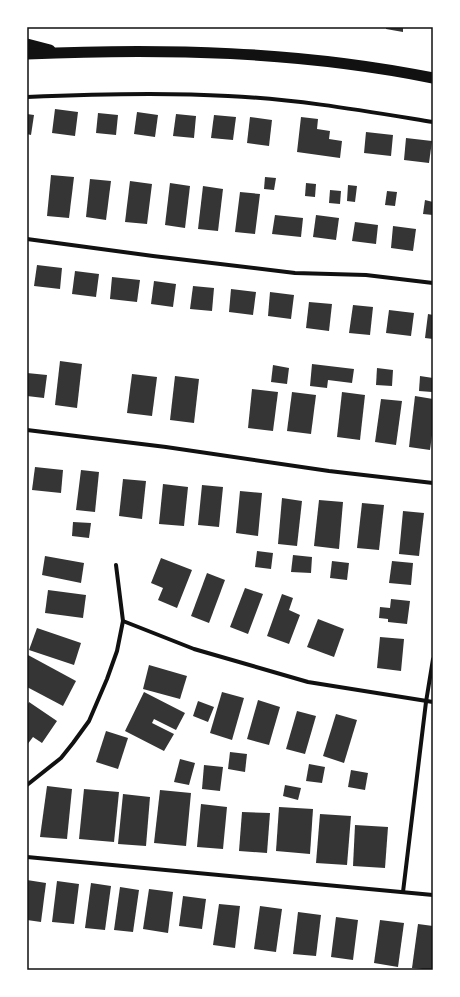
<svg xmlns="http://www.w3.org/2000/svg" width="460" height="997" viewBox="0 0 460 997" font-family="'Fira Sans',sans-serif">
	<rect width="100%" height="100%" fill="#fff"/>
	<g fill="#353535">
		<polygon points="386,27 403,27 403,32 386,29"/>
		<polygon points="55,109 78,112 75,136 52,133"/>
		<polygon points="137,112 158,115 155,137 134,134"/>
		<polygon points="98,113 118,115 116,135 96,133"/>
		<polygon points="27,114 34,115 31,135 27,134"/>
		<polygon points="176,114 196,116 194,138 173,136"/>
		<polygon points="214,115 236,117 233,140 211,138"/>
		<polygon points="250,117 272,120 269,146 247,143"/>
		<polygon points="301,117 318,119 317,129 330,131 329,139 342,141 340,158 297,152"/>
		<polygon points="366,132 393,135 391,156 364,153"/>
		<polygon points="406,138 432,141 429,163 404,160"/>
		<polygon points="51,175 74,177 69,218 47,216"/>
		<polygon points="265,177 276,178 274,190 264,189"/>
		<polygon points="90,179 111,181 106,220 86,217"/>
		<polygon points="130,181 152,184 147,224 125,222"/>
		<polygon points="170,183 190,186 185,228 165,225"/>
		<polygon points="306,183 316,184 315,197 305,196"/>
		<polygon points="348,185 357,186 355,202 347,201"/>
		<polygon points="203,186 223,189 218,231 198,229"/>
		<polygon points="330,190 341,191 340,204 329,203"/>
		<polygon points="387,191 397,192 395,206 385,205"/>
		<polygon points="240,192 260,194 255,234 235,232"/>
		<polygon points="425,200 433,202 433,215 423,214"/>
		<polygon points="275,215 303,218 301,237 272,234"/>
		<polygon points="316,215 339,218 336,240 313,237"/>
		<polygon points="355,222 378,225 376,244 352,241"/>
		<polygon points="393,226 416,229 413,251 391,248"/>
		<polygon points="37,265 62,268 60,289 34,286"/>
		<polygon points="75,271 99,274 96,297 72,294"/>
		<polygon points="112,277 140,280 137,302 110,299"/>
		<polygon points="154,281 176,284 173,307 151,304"/>
		<polygon points="193,286 214,288 212,311 190,309"/>
		<polygon points="231,289 256,292 253,315 229,312"/>
		<polygon points="270,292 294,295 291,319 268,316"/>
		<polygon points="309,302 332,304 329,331 306,328"/>
		<polygon points="353,305 373,307 370,335 349,333"/>
		<polygon points="389,310 414,313 411,336 386,333"/>
		<polygon points="428,314 433,315 433,339 425,338"/>
		<polygon points="60,361 82,364 77,408 55,405"/>
		<polygon points="312,364 354,369 352,383 328,380 327,388 310,386"/>
		<polygon points="273,365 289,368 287,384 271,382"/>
		<polygon points="377,368 393,370 392,386 376,385"/>
		<polygon points="27,373 47,375 44,398 27,396"/>
		<polygon points="132,374 157,377 152,416 127,413"/>
		<polygon points="175,376 199,379 194,423 170,420"/>
		<polygon points="420,376 433,378 432,392 419,391"/>
		<polygon points="252,389 278,392 273,431 248,428"/>
		<polygon points="292,392 316,395 311,434 287,431"/>
		<polygon points="342,392 365,395 360,440 337,437"/>
		<polygon points="415,396 433,399 433,428 430,450 409,447"/>
		<polygon points="381,399 402,401 396,445 375,442"/>
		<polygon points="35,467 63,470 61,493 32,490"/>
		<polygon points="81,470 99,472 95,512 76,510"/>
		<polygon points="123,479 146,481 142,519 119,516"/>
		<polygon points="163,484 188,487 184,526 159,524"/>
		<polygon points="202,485 223,487 219,527 198,525"/>
		<polygon points="240,491 262,493 258,536 236,533"/>
		<polygon points="282,498 302,501 297,546 278,544"/>
		<polygon points="319,500 343,502 339,549 314,546"/>
		<polygon points="362,503 384,505 379,550 357,548"/>
		<polygon points="403,511 424,513 419,556 399,554"/>
		<polygon points="73,522 91,523 89,538 72,536"/>
		<polygon points="257,551 273,553 271,569 255,567"/>
		<polygon points="293,555 312,557 311,573 291,572"/>
		<polygon points="45,556 84,563 81,583 42,575"/>
		<polygon points="161,558 192,570 177,608 158,600 163,588 151,583"/>
		<polygon points="332,561 349,563 347,580 330,578"/>
		<polygon points="392,561 413,563 411,585 389,583"/>
		<polygon points="207,573 225,580 209,623 191,616"/>
		<polygon points="245,588 263,594 248,634 230,627"/>
		<polygon points="48,590 86,595 83,618 45,613"/>
		<polygon points="282,594 293,598 289,610 300,615 289,644 267,636"/>
		<polygon points="391,599 410,601 407,624 388,622 388,619 379,618 380,607 390,608"/>
		<polygon points="318,619 344,629 334,657 307,647"/>
		<polygon points="37,628 81,643 74,665 29,650"/>
		<polygon points="380,637 404,639 401,671 377,668"/>
		<polygon points="28,655 76,681 63,706 27,687 27,658"/>
		<polygon points="149,665 187,676 180,699 143,689"/>
		<polygon points="144,692 185,713 176,730 154,719 152,723 174,734 164,751 125,731"/>
		<polygon points="222,692 244,698 232,740 210,733"/>
		<polygon points="258,700 280,707 269,745 247,739"/>
		<polygon points="198,701 214,707 208,722 193,716"/>
		<polygon points="29,702 57,721 42,743 33,737 27,745 27,706"/>
		<polygon points="297,711 316,716 305,754 286,749"/>
		<polygon points="336,714 357,720 344,763 323,756"/>
		<polygon points="106,731 128,738 118,769 96,762"/>
		<polygon points="230,752 247,754 245,772 228,769"/>
		<polygon points="180,759 195,763 189,785 174,782"/>
		<polygon points="309,764 325,767 322,783 306,781"/>
		<polygon points="204,765 223,767 220,791 202,789"/>
		<polygon points="351,770 368,773 365,790 348,787"/>
		<polygon points="285,785 301,788 298,800 283,796"/>
		<polygon points="47,786 72,789 67,839 40,837"/>
		<polygon points="84,789 119,792 114,842 79,839"/>
		<polygon points="160,790 191,793 186,846 154,843"/>
		<polygon points="123,794 150,797 146,846 118,844"/>
		<polygon points="201,804 227,807 223,849 197,847"/>
		<polygon points="279,807 313,809 310,854 276,851"/>
		<polygon points="242,812 270,813 267,853 239,851"/>
		<polygon points="320,814 351,816 347,865 316,863"/>
		<polygon points="355,825 388,827 385,868 353,866"/>
		<polygon points="27,880 46,883 41,922 27,920"/>
		<polygon points="57,881 79,884 74,924 52,922"/>
		<polygon points="91,883 111,886 105,930 85,928"/>
		<polygon points="120,887 139,890 133,932 114,930"/>
		<polygon points="149,889 173,892 168,933 143,929"/>
		<polygon points="183,896 206,899 202,929 179,926"/>
		<polygon points="219,904 240,906 235,948 213,945"/>
		<polygon points="260,906 282,909 276,952 254,949"/>
		<polygon points="298,912 321,915 316,956 293,954"/>
		<polygon points="336,917 358,920 353,960 331,957"/>
		<polygon points="380,920 404,923 398,967 374,963"/>
		<polygon points="418,924 433,926 433,970 412,968"/>
	</g>
	<g fill="none" stroke-linecap="round" stroke-linejoin="round">
		<g stroke="#111" stroke-width="4">
			<path d="M27,97c67,-3 134,-5 201,-1 69,3 137,15 205,26"/>
			<polyline points="27,239 153,256 295,273 366,275 433,283"/>
			<polyline points="27,430 166,447 329,471 433,483"/>
			<polyline points="123,621 194,649 308,682 433,702"/>
			<polyline points="27,785 61,758 73,743 89,721 107,679 117,651 123,621 116,565"/>
			<polyline points="27,857 433,895"/>
			<polyline points="403,892 426,702 433,659"/>
		</g>
		<g stroke="#111" stroke-width="11">
			<polyline points="27,44 50,50"/>
			<path d="M27,54c136,-6 272,-3 406,24"/>
		</g>
	</g>
	<rect width="460" height="997" fill="none" stroke="#ffffff" stroke-width="56"/>
	<rect x="28" y="28" width="404" height="941" fill="none" stroke="#111" stroke-width="1.5"/>
</svg>
